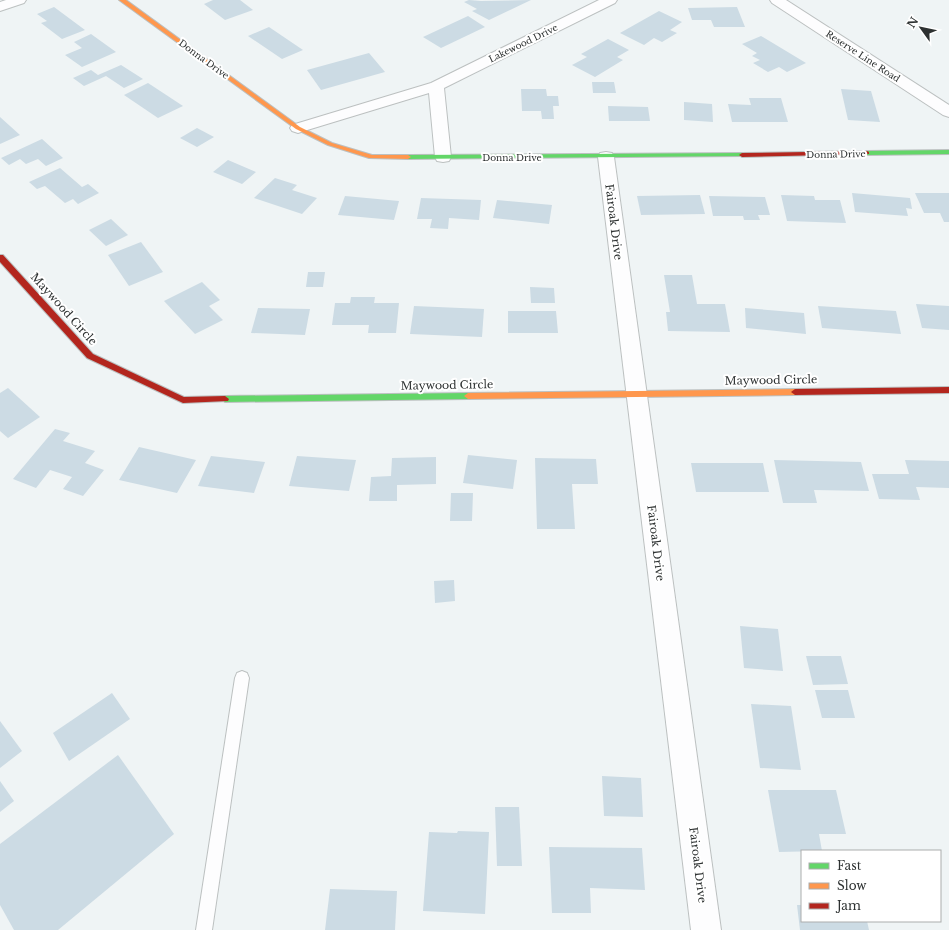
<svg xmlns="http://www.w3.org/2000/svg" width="949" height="930" viewBox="0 0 949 930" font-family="'Libre Baskerville',serif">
	<rect width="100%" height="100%" fill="#eff4f5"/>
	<g fill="#ccdbe4">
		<polygon points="213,0 240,0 253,10 225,20 204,4"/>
		<polygon points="469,0 481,1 531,0 489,20 472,11 477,9 464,2"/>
		<polygon points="54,7 85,30 62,39 41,23 47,21 37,14"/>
		<polygon points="737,7 745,27 714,27 711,20 692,20 688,8"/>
		<polygon points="659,11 682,22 670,30 677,33 662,42 654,38 644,45 620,33"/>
		<polygon points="468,16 485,27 441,48 423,37"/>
		<polygon points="269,27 303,50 282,59 248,36"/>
		<polygon points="91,34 116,52 82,67 65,55 82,48 74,42"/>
		<polygon points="761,36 806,63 787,72 779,67 768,72 753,63 760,60 752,56 757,53 742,44"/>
		<polygon points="608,39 629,50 617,57 623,60 595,77 572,65 587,57 581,54"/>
		<polygon points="369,53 385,72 321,90 307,70"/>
		<polygon points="121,65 143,79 124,88 106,76 84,86 73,78 91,70 98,75"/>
		<polygon points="592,82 614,82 616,93 593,93"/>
		<polygon points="148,83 183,106 158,118 124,95"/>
		<polygon points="521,89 546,89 547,96 558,96 559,106 553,106 554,119 542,119 541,111 522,111"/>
		<polygon points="841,89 871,91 880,122 848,120"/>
		<polygon points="749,98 781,98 788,122 732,122 728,104 751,105"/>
		<polygon points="684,102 712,104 713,122 684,120"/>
		<polygon points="608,106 648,107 650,121 609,121"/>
		<polygon points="0,117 20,135 0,144"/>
		<polygon points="197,128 214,137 197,147 180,138"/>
		<polygon points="42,139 63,158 46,166 38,159 26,164 20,159 9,165 1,158"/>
		<polygon points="228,160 256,172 242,184 213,172"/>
		<polygon points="60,168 82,187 88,184 99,193 78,204 73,199 65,203 45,186 37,189 29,182"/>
		<polygon points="275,178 297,185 292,190 317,198 302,214 254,198"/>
		<polygon points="852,193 910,198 912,209 906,208 908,216 855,212"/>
		<polygon points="915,193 949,193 949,222 944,222 940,213 924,213"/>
		<polygon points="700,195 705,214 641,215 637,196"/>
		<polygon points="781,195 814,196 815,200 840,200 846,223 787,221"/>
		<polygon points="345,196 399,201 394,220 338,215"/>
		<polygon points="709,196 765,197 770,215 758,215 760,220 744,220 743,216 713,216"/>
		<polygon points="421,198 481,200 479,220 449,218 448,229 430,228 432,219 417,219"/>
		<polygon points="497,200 552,205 549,224 493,218"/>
		<polygon points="111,219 128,235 106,246 89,230"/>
		<polygon points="141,242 163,272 129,286 108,255"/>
		<polygon points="308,272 325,272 323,287 306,287"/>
		<polygon points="664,275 692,275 697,304 725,304 730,332 668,331 666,312 670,312"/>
		<polygon points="202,282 220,300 209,306 223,320 195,334 164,301"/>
		<polygon points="530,287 554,288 555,303 531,303"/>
		<polygon points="351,297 375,297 374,303 399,303 396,333 368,333 369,325 332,325 335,303 350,303"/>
		<polygon points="916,304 949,306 949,330 922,328"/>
		<polygon points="414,306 484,309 482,337 410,334"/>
		<polygon points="818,306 896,311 901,334 822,328"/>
		<polygon points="258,308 310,309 305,335 251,333"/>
		<polygon points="745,308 804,313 806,334 746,328"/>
		<polygon points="508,311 556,311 558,333 508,333"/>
		<polygon points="8,388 40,417 8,438 0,431 0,393"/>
		<polygon points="55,429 70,433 63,441 95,451 85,463 104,470 83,496 63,489 72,477 50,470 36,488 13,479"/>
		<polygon points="139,447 196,460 177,493 119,480"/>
		<polygon points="468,455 517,460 513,489 463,483"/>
		<polygon points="211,456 265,462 254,493 198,486"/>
		<polygon points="297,456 356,460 349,491 289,486"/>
		<polygon points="436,457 436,484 397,485 397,501 369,501 371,477 391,476 392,458"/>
		<polygon points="535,458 596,459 598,484 572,484 575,529 537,529"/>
		<polygon points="774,460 861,462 869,491 814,490 817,503 783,503"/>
		<polygon points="905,460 949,461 949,488 916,487 920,500 879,499 872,474 909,474"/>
		<polygon points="691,463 763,463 769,492 696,492"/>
		<polygon points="451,493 473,493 472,521 450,521"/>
		<polygon points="454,580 455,601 435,603 434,581"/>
		<polygon points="740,626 778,629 783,671 744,668"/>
		<polygon points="806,656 841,656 848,684 813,685"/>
		<polygon points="815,690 848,690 855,718 822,718"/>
		<polygon points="112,693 130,719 69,761 53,733"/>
		<polygon points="751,704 791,706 801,770 760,768"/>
		<polygon points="0,721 22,751 0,768"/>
		<polygon points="118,755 174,834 58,930 14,930 0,905 0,844"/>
		<polygon points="602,776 641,778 643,817 604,816"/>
		<polygon points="0,781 14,801 0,812"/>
		<polygon points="768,790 836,790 846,834 819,834 822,851 779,852"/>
		<polygon points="495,807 519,807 522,866 497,866"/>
		<polygon points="458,831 489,832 485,914 423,911 429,832 457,833"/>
		<polygon points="549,847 642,848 645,890 590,888 591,913 552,913"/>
		<polygon points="330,889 397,891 395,930 325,930"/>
		<polygon points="797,905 802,905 802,921 867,921 869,930 800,930"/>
	</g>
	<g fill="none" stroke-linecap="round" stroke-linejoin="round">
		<defs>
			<polygon id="lane" points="242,671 247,673 249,678 212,930 196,930 235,678 237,673"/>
			<g id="street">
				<polygon points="6,0 26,0 24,3 0,11 0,2"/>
				<polygon points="599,0 617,0 615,3 444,88 451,157 449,161 443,162 437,161 435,157 429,93 304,131 298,133 292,131 290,128 292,125 431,83"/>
				<polygon points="770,0 786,0 949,105 949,117 943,115 772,3"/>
				<polygon points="606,152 612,153 614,157 721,930 691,930 598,157 600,153"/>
			</g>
			<g id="fast">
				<polygon points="949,150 949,154 867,155 864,153 867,151"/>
				<polygon points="742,153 745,155 744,156 408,159 405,157 408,155"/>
				<polygon points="468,393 472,396 468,399 225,402 221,399 225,396"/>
			</g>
			<g id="slow">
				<polygon points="119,0 126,0 300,127 332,143 372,155 408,155 411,157 408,159 369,158 328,145 296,129"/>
				<polygon points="795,389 799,392 795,395 468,399 464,396 468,393"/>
			</g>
			<g id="jam">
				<polygon points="867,151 869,152 869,154 742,157 739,155 742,153"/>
				<polygon points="0,255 3,255 93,354 184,397 225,396 229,399 228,401 183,403 87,358 0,262"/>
				<polygon points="949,387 949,393 795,395 791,392 795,389"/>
			</g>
		</defs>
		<use href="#lane" stroke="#bcc0c0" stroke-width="2"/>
		<use href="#street" stroke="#bcc0c0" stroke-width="2"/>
		<use href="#fast" stroke="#bcc0c0" stroke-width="2"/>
		<use href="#slow" stroke="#bcc0c0" stroke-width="2"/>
		<use href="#jam" stroke="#bcc0c0" stroke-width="2"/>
		<use href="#lane" fill="#fdfdfe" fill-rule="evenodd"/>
		<use href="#street" fill="#fdfdfe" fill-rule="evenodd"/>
		<use href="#fast" fill="#63d668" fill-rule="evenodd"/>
		<use href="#slow" fill="#ff974d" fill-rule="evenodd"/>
		<use href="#jam" fill="#b3261e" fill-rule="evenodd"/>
	</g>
	<g text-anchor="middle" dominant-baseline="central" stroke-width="4" stroke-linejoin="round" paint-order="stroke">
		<g font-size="9" fill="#2d3131" stroke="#fff">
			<text transform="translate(523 43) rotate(-26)">Lakewood Drive</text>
			<text transform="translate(863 56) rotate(33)">Reserve Line Road</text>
			<text transform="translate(204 59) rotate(36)">Donna Drive</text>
			<text transform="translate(836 154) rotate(-1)">Donna Drive</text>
			<text x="512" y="157">Donna Drive</text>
		</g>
		<g font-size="11" fill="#2d3131" stroke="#fff">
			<text transform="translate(614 222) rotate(83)">Fairoak Drive</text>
			<text transform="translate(64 309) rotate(48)">Maywood Circle</text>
			<text transform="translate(771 380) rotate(-1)">Maywood Circle</text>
			<text transform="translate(447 385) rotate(-1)">Maywood Circle</text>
			<text transform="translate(656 543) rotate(83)">Fairoak Drive</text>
			<text transform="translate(698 865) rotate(83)">Fairoak Drive</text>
		</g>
	</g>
	<rect x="801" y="850" width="140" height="72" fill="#ffffff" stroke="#abadad"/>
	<rect x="809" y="863" width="20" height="6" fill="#63d668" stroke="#abadad"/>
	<text x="837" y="870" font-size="12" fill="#2d3131">Fast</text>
	<rect x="809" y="883" width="20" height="6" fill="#ff974d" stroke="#abadad"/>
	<text x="837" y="890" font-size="12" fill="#2d3131">Slow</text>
	<rect x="809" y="903" width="20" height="6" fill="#b3261e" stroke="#abadad"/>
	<text x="837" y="910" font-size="12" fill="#2d3131">Jam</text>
	<g transform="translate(921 28) rotate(303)" stroke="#ffffff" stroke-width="3" paint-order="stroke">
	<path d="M0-3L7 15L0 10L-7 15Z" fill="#2d3131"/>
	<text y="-6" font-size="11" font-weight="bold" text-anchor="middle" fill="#2d3131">N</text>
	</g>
</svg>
